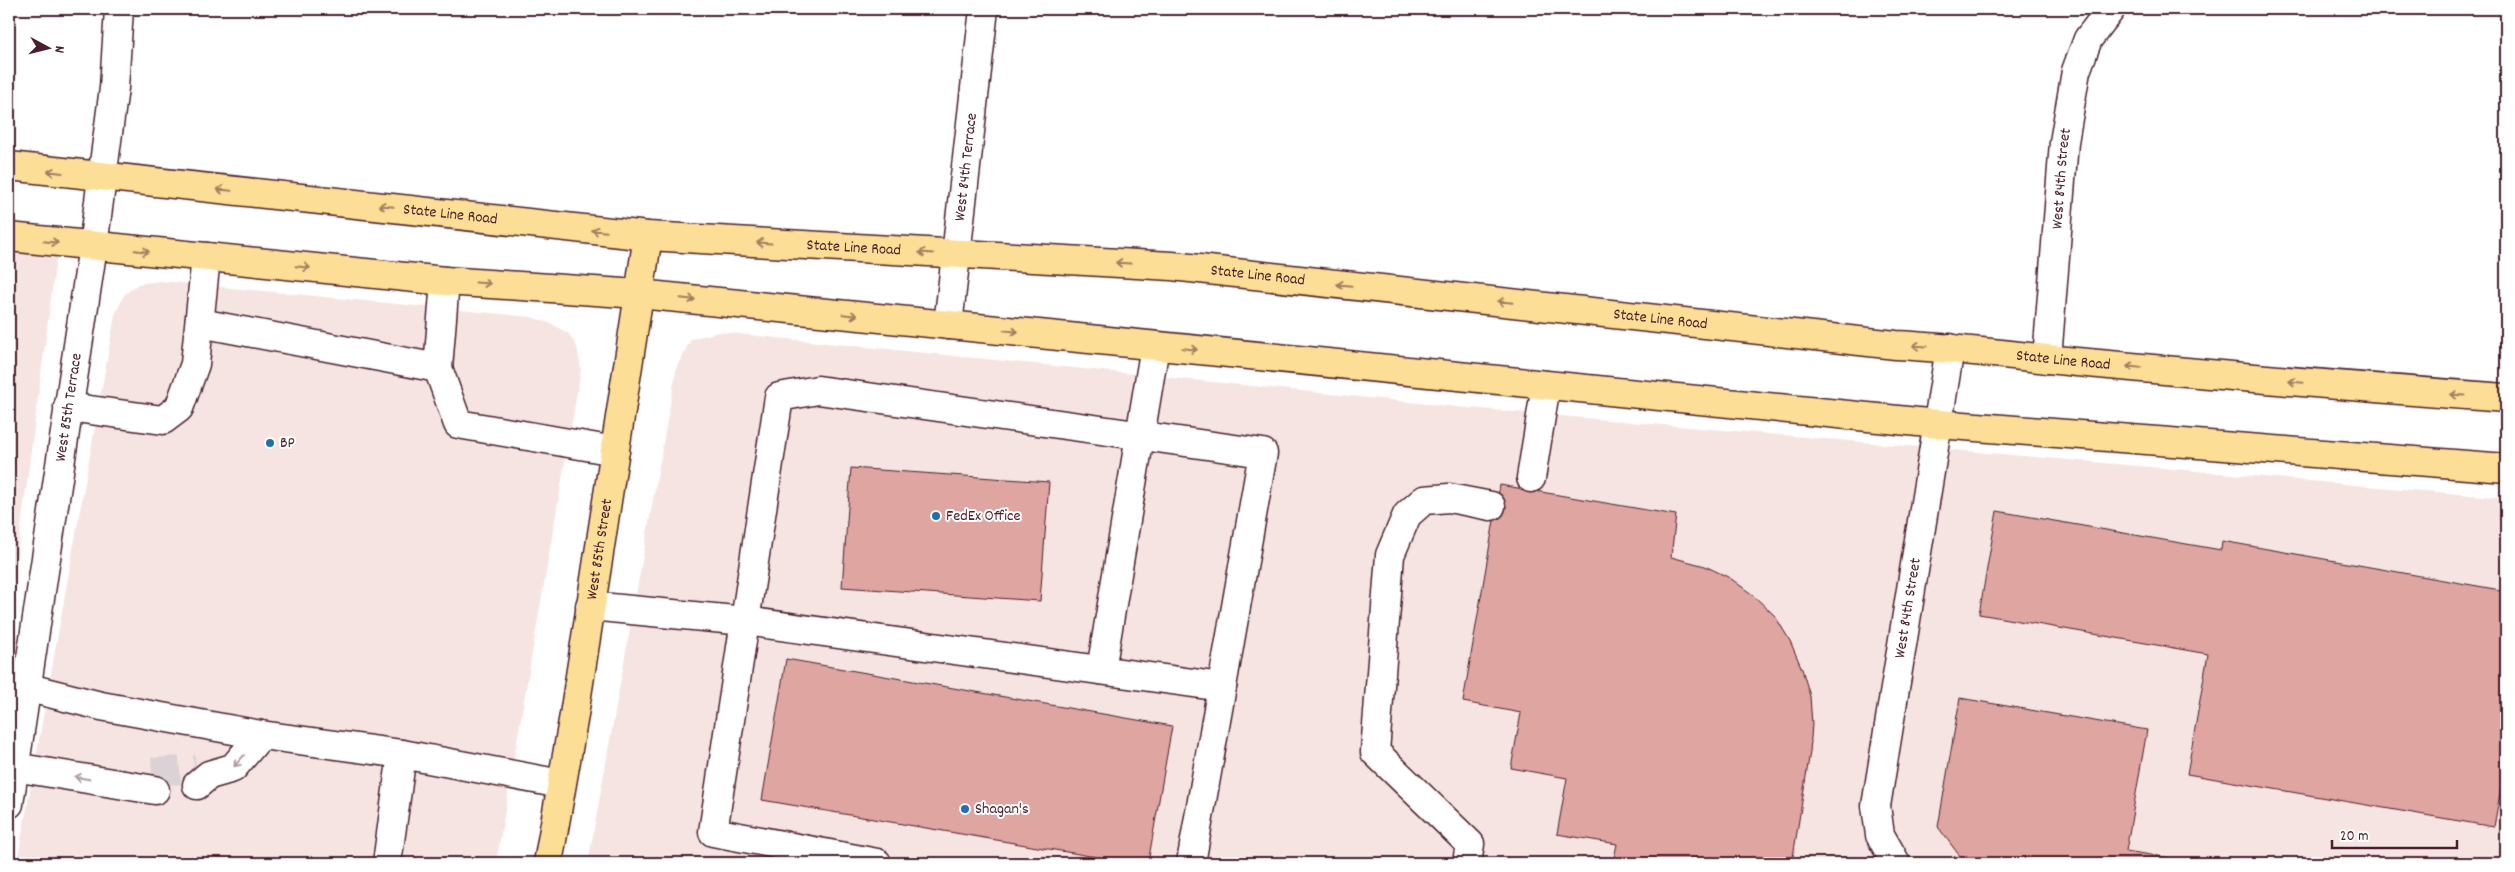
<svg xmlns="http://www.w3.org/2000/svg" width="2515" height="872" viewBox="0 0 2515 872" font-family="Dekko,sans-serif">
	<rect width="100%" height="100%" fill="#fff"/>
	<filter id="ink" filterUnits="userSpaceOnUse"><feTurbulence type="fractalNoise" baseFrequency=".02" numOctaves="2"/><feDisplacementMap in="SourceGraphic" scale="10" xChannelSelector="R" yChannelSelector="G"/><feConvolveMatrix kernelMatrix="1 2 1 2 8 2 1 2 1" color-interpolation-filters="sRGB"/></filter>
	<g filter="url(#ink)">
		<g fill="#f5e4e2">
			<polygon points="9,239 58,244 9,619"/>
			<polygon points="160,281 531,317 552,324 569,334 577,347 581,369 496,863 17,863 115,315 124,295 138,284"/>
			<polygon points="719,332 1458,407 2506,498 2506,863 588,863 677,366 691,339"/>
		</g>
		<g fill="#dfa5a0" stroke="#4a1f2b">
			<polygon points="851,468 1049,482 1040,601 842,587"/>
			<polygon points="1500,485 1676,515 1671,557 1705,566 1730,578 1753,595 1775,616 1790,641 1802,669 1810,696 1812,724 1810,752 1792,863 1613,863 1617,844 1557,834 1567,778 1511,768 1521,713 1463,702"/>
			<polygon points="1997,511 2221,550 2222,541 2506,591 2506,759 2494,827 2187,774 2208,654 1979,614"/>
			<polygon points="786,659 1172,726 1148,863 1131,863 762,800"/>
			<polygon points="1960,698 2147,730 2126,851 2189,861 2188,863 1965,863 1938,827"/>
		</g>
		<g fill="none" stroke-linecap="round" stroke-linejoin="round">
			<polyline stroke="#dbd2d5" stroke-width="28" stroke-dasharray="28 14" stroke-linecap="butt" points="152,772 196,769"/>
			<defs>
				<g id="minor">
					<polyline points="200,323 438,368 445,281"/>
					<path id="s1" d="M948,325l36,-316"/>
					<path id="s2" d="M2047,359l17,-217 12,-71 12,-32 23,-30"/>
					<polyline points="438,368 458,424 615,451"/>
					<polyline points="68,407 163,420 179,408 195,364 206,257"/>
					<polyline points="1531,478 1546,385"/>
					<polyline points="590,606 745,621 1222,687"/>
					<polyline points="1101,670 1155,346"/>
					<polyline points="25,687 101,706 261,735 402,754 561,784"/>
					<polyline points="14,767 155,790"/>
					<polyline points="197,785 209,775 233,768 261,735"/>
					<path id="s3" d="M9,804l84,-558 21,-158 5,-79"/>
					<polyline points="387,863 402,754"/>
					<polyline points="877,863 713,832 779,397 818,390 1263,453 1191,863"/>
					<polyline points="1467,863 1470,844 1375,752 1390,555 1407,515 1424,500 1449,498 1491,506"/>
					<path id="s4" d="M1896,863l-16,-28 -4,-29 74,-458"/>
				</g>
				<g id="major">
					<path id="s5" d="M9,166l639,70 524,30 724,79c64,3 128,12 192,18 139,13 279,25 418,35"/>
					<polyline points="9,237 445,281 639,294 1938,424 2506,468"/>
					<path id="s6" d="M548,863l26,-148 74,-479"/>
				</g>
			</defs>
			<use href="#minor" stroke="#4a1f2b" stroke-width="31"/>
			<use href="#major" stroke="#4a1f2b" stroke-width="31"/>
			<use href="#minor" stroke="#fff" stroke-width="28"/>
			<use href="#major" stroke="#fcde96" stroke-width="28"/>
		</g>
		<defs><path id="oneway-shaft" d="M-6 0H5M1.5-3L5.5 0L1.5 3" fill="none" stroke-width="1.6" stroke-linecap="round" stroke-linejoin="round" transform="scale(1.25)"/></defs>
		<g stroke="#a37e60">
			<use href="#oneway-shaft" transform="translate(55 172) rotate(-173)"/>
			<use href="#oneway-shaft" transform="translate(224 190) rotate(-174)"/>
			<use href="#oneway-shaft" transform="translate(386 206) rotate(-174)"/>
			<use href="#oneway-shaft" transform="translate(599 231) rotate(-174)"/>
			<use href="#oneway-shaft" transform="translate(51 242) rotate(6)"/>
			<use href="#oneway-shaft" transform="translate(764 243) rotate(-176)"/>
			<use href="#oneway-shaft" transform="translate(142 251) rotate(6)"/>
			<use href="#oneway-shaft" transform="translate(926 253) rotate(-176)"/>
			<use href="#oneway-shaft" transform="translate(1123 263) rotate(-177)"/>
			<use href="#oneway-shaft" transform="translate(303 267) rotate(6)"/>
			<use href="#oneway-shaft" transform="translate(483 283) rotate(4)"/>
			<use href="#oneway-shaft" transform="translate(1344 285) rotate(-174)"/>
			<use href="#oneway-shaft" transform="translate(688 299) rotate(6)"/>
			<use href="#oneway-shaft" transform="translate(1505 302) rotate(-174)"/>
			<use href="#oneway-shaft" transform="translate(850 315) rotate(6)"/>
			<use href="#oneway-shaft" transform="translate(1011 331) rotate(6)"/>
			<use href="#oneway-shaft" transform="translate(1920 346) rotate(-177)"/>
			<use href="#oneway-shaft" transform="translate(1190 349) rotate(6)"/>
			<use href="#oneway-shaft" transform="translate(2134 367) rotate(-175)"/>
			<use href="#oneway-shaft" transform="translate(2296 382) rotate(-175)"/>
			<use href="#oneway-shaft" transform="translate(2458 395) rotate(-176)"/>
		</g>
		<g stroke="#ae9aa0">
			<use href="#oneway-shaft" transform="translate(239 761) rotate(131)"/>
			<use href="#oneway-shaft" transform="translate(82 778) rotate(-170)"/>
		</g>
	</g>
	<g fill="#1f6fb2" stroke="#fff" stroke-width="2">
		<circle cx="270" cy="443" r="5"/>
		<circle cx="936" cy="516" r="5"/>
		<circle cx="965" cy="809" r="5"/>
	</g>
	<g text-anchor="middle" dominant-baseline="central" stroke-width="4" stroke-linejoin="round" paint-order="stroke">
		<g font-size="16" fill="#4a1f2b" stroke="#fff">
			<text stroke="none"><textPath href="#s1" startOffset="159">West 84th Terrace</textPath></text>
			<text stroke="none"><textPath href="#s2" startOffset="181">West 84th Street</textPath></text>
			<text stroke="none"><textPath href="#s5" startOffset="444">State Line Road</textPath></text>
			<text stroke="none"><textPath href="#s5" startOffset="849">State Line Road</textPath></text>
			<text stroke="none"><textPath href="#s5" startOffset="1254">State Line Road</textPath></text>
			<text stroke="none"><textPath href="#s5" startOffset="1659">State Line Road</textPath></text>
			<text stroke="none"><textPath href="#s5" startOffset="2064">State Line Road</textPath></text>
			<text stroke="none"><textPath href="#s3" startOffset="401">West 85th Terrace</textPath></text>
			<text stroke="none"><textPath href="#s6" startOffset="318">West 85th Street</textPath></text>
			<text stroke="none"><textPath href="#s4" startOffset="262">West 84th Street</textPath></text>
		</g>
		<g font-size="16" fill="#4a1f2b" stroke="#fff" text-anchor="start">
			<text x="280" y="443">BP</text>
			<text x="946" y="516">FedEx Office</text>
			<text x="975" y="809">Shagan's</text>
		</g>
	</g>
	<rect width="2515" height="872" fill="none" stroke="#fff" stroke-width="30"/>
	<rect x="15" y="15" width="2485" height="842" fill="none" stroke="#4a1f2b" stroke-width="2" filter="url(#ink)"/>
	<g transform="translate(48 48) rotate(97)" stroke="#ffffff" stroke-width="4" paint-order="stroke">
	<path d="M0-4L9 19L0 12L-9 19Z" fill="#4a1f2b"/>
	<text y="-8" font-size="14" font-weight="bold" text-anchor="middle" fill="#4a1f2b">N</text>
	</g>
	<path d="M2332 840v8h125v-8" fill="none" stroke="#4a1f2b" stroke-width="2.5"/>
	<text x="2340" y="840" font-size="15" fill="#4a1f2b" stroke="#ffffff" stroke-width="4" paint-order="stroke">20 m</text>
</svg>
